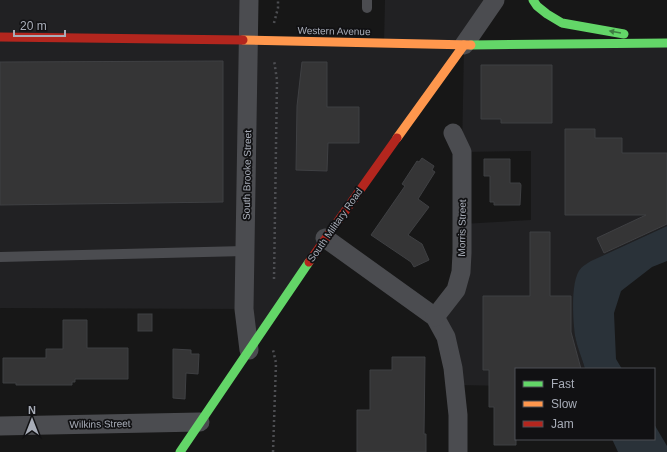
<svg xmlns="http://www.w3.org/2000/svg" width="667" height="452" viewBox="0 0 667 452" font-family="Helvetica,sans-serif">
	<rect width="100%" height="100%" fill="#171717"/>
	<polygon fill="#212123" points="0,0 249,0 249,40 384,43 385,0 495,0 464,45 667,43 667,226 602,256 581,268 577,276 575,286 574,309 575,336 585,369 516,369 516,386 456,385 435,317 456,290 462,224 531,220 531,151 462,152 464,46 249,350 244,309 0,308"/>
	<g fill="#2a3239">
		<path d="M667,226v35l-15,6 -31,24 -7,22 2,46 6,10h-37c-3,-11 -8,-22 -10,-33 -2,-16 -5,-56 6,-68 3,-3 7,-5 10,-7z"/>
		<polygon points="654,424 667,446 667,452 618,452 612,439 654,439"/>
	</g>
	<g fill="#353536" stroke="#3f4043">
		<polygon points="223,61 223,202 0,205 0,62"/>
		<polygon points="302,62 327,62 327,107 359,107 359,143 328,143 327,171 296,170 297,106"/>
		<polygon points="481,65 552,65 552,123 501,123 501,119 481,119"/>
		<polygon points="565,129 595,129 595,138 622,138 622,153 667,153 667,224 604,253 597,238 646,215 565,215"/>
		<polygon points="422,158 434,166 432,170 435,172 418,199 429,207 408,235 422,244 429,260 414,267 411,262 371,235 405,186 402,184 417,161 419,162"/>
		<polygon points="484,159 510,159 510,183 520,183 521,185 520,205 494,205 494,202 490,202 490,176 484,176"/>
		<polygon points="530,232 550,232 550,296 571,296 571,332 581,369 516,369 516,445 494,445 494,407 489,407 489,370 483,370 483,296 530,296"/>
		<rect x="138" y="314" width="14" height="17"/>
		<polygon points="63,320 87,320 87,348 128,348 128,379 75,379 75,382 72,382 72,385 16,385 16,383 3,383 3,358 46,358 46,349 63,349"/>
		<polygon points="173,349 191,350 191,354 199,354 198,374 186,373 185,399 173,398"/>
		<polygon points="392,357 425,357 424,434 426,434 426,452 357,452 357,410 370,410 370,370 392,370"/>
	</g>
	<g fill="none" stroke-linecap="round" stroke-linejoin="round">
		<g stroke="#4d4e52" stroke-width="2.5" stroke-dasharray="2 3" stroke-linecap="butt">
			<polyline points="274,23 278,8 278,0"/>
			<polyline points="274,279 277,80 274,60"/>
			<polyline points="273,452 276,363 273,350"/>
		</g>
		<g stroke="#4b4c50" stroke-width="10">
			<polyline points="367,8 367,0"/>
			<polyline points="0,257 245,251"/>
		</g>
		<g stroke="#4b4c50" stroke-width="19">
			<polyline points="464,45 495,0"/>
			<polyline points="325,238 435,317 446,337 453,368 458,415 458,452"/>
			<polyline points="435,317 456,290 461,272 462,253 462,152 453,133"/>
			<polyline points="249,350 244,309 249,0"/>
			<polyline points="0,426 200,422"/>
		</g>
		<g stroke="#63d668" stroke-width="9">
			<polyline points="533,0 537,6 547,14 562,23 624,34"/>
			<polyline points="471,45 667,43"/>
			<polyline points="180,452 309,262"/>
		</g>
		<g stroke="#ff974d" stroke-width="9">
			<polyline points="243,40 471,45"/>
			<polyline points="397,138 464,45"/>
		</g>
		<g stroke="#b3261e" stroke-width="9">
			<polyline points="0,37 243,40"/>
			<polyline points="309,262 397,138"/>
		</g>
	</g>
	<defs><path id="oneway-solid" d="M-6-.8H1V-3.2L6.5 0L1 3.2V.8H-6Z"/></defs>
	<use fill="#3e7d42" href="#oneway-solid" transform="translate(615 32) rotate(-170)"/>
	<g text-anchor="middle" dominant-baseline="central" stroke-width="3.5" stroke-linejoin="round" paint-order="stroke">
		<g font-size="10" fill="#a8adb8" stroke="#111113">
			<text transform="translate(334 31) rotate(1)">Western Avenue</text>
			<text transform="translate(247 175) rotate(-89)">South Brooke Street</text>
			<text transform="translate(335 225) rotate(-55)">South Military Road</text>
			<text transform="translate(462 228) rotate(-89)">Morris Street</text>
			<text transform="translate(100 424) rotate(-1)">Wilkins Street</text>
		</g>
	</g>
	<rect x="515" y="368" width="140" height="72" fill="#111113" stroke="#4d4f55"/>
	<rect x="523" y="381" width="20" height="6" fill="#63d668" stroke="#4d4f55"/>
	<text x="551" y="388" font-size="12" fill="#a8adb8">Fast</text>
	<rect x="523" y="401" width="20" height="6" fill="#ff974d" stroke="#4d4f55"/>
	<text x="551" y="408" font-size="12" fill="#a8adb8">Slow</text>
	<rect x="523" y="421" width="20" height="6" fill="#b3261e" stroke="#4d4f55"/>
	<text x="551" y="428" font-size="12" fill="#a8adb8">Jam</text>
	<g transform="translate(32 420)" stroke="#111113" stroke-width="3" paint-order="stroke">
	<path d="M0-3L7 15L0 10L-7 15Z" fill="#a8adb8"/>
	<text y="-6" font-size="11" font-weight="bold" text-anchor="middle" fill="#a8adb8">N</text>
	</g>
	<path d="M14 30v6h51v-6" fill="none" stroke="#a8adb8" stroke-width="2"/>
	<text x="20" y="30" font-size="12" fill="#a8adb8" stroke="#111113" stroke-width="3" paint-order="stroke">20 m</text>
</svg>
